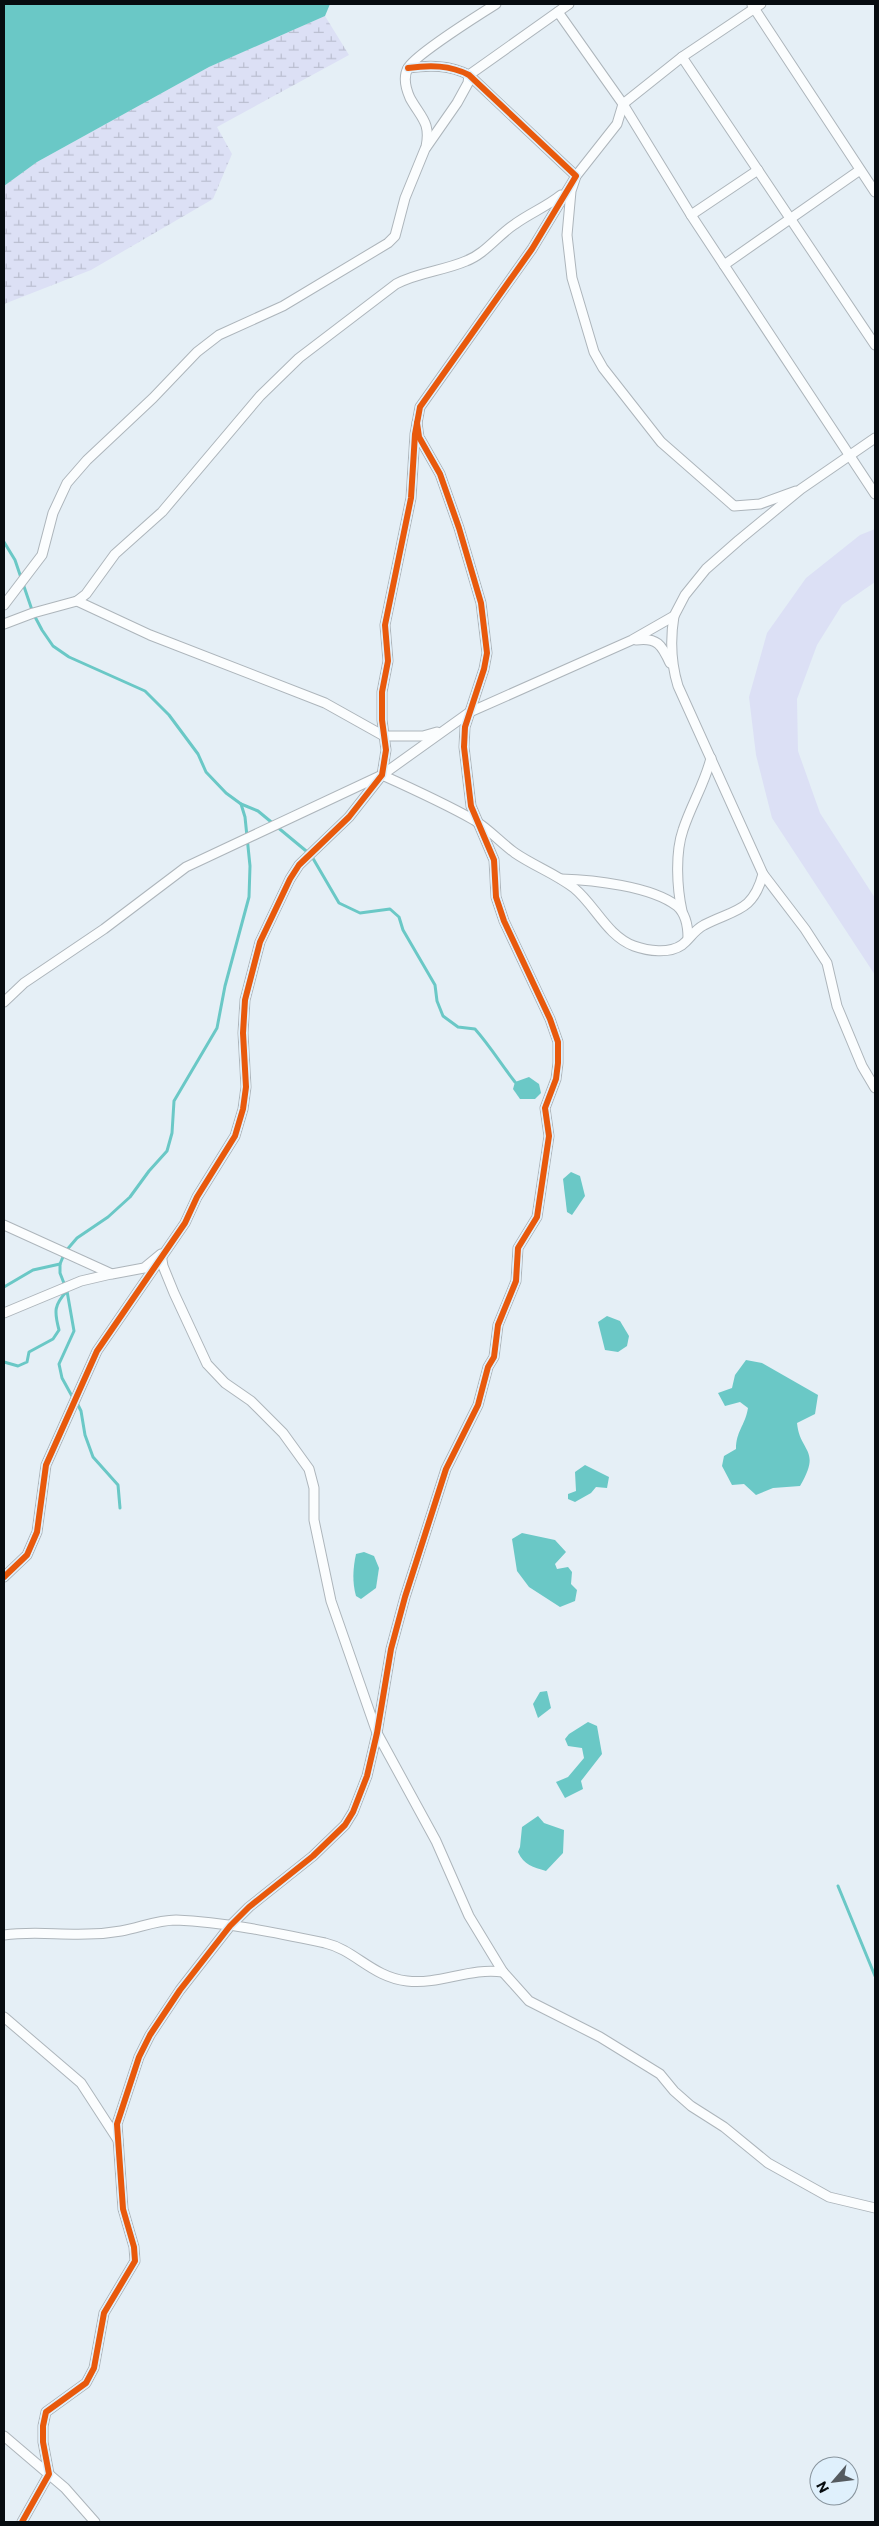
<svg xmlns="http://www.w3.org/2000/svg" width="879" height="2526" viewBox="0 0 879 2526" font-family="Commissioner,sans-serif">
	<defs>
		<pattern id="wetland-marsh" width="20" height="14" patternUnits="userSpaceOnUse" patternTransform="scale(1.25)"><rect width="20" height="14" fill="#dce0f5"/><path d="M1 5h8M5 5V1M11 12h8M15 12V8" fill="none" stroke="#bbbfd1"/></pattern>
	</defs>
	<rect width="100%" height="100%" fill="#e5eff6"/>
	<polygon fill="#dce0f5" points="875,529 875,582 842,605 817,645 797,699 798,751 820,813 875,898 875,975 772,818 756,755 749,697 767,633 806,578 860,535"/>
	<polygon fill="url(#wetland-marsh)" points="325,16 349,55 217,127 232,154 213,199 91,270 4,304 4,186 37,162 209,67"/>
	<g fill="#6ac8c6">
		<polygon points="4,4 330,4 325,16 209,67 37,162 4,186"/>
		<polygon points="529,1077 539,1084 541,1093 535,1099 520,1099 513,1089 515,1082"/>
		<polygon points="571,1172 580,1176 585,1196 572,1215 567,1212 563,1179"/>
		<polygon points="607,1316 620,1321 629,1336 627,1346 618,1352 605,1350 598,1322"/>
		<path d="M746,1360l16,3 56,32 -3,19 -18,9c3,30 25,26 3,63l-27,2 -17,7 -12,-11 -12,1 -10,-19 2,-10 12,-7c0,-18 9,-23 12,-41l-8,-6 -15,4 -7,-13 14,-5 3,-13z"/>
		<polygon points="585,1465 609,1477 607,1488 596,1487 591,1493 575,1502 568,1499 568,1494 576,1491 575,1472"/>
		<polygon points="522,1533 555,1540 566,1552 555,1564 557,1569 568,1567 572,1572 571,1584 577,1590 575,1601 560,1607 529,1587 517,1571 512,1539"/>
		<path d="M364,1552l10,4 5,12 -3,20 -15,11 -5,-3c-4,-14 -3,-28 0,-42z"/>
		<polygon points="547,1691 551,1708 538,1718 533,1704 540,1692"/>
		<polygon points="588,1722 597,1726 602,1754 581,1781 583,1789 565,1798 556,1782 568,1777 584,1758 582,1748 568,1746 565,1739 569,1734"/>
		<path d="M538,1816l6,7 20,7 -1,23 -17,18c-13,-4 -22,-6 -28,-19l2,-5 2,-20z"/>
	</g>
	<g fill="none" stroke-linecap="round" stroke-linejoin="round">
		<g stroke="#6ac8c6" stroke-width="3">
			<path d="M4,542l11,18 18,53 9,17 11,16 16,11 76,34 24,24 29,39 8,18 20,21 15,11 4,13 5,49 -1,31 -24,89 -8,42 -43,73 -2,32 -5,18 -18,20 -19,26 -22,20 -31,21 -12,14 -5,12v9l7,18c-13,14 -13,20 -8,39l-6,9 -24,13 -2,10 -9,4 -14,-4"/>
			<path d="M241,804l17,7 53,44 28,48 21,10 30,-4 9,8 4,13 32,55 2,16 6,15 15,11 17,2c15,17 26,35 40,53"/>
			<polyline points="4,1287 33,1270 60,1264"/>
			<polyline points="67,1291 74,1331 59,1364 62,1378 73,1398"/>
			<polyline points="77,1403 81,1411 85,1435 93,1457 118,1485 120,1508"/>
			<polyline points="838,1886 875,1976"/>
		</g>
		<defs>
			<g id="minor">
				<polyline points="761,4 682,57 623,104 617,124 576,176 571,191 567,235 572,278 594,352 603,368 661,442 734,506 760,504 796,491"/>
				<polyline points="752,5 875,192"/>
				<polyline points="558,12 623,104 691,215 875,494"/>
				<polyline points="682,57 875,345"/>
				<path d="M426,147c5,-25 -5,-29 -16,-49 -4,-9 -7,-21 -2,-30 7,-13 72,-54 88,-64"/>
				<polyline points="691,215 758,170"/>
				<polyline points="724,265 860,170"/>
				<polyline points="77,601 150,635 325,703 384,736 423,736 437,732"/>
				<polyline points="4,605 42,555 53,513 67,483 87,460 153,398 197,352 219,335 283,306 388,243 395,236 405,198 425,149 457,103 468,83 469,75 569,4"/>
				<path d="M674,616c-4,24 -3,47 4,70l85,188 42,55 22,34 10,43 25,60 13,22"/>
				<path d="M4,624l29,-11 44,-12 9,-7 29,-40 47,-42 98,-116 39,-38 97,-74c22,-12 47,-13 70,-23 19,-7 32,-26 49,-37 15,-11 31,-17 46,-29"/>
				<path d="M636,640c21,-3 26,5 34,23"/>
				<path d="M382,775c31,14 62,28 92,45 15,9 27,23 41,33 19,13 41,21 59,35 21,17 33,48 60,58 14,5 35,8 48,-1 9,-7 11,-14 22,-20 31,-16 49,-13 59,-51"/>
				<path d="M561,879c32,1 90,7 116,27 9,8 11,20 11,32"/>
				<path d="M682,911c-5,-23 -7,-58 1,-81 8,-25 22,-47 28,-72"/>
				<polyline points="4,1002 24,983 104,929 186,867 382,775 470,712 632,640 674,616 685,595 706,569 739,540 801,489 875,438"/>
				<polyline points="4,1225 112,1274 144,1268 161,1254 163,1266 174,1293 207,1364 225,1383 251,1401 283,1433 309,1469 314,1488 314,1520 331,1601 377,1733 436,1841 469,1916 503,1972 529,2001 600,2037 660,2074 674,2091 691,2106 724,2127 768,2163 829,2197 875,2208"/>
				<polyline points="4,1313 81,1281 111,1274"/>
				<path d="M4,1577l23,-22 10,-23 9,-67 51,-114 88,-128 12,-26 38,-61 8,-27 3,-22 -3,-54 2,-33 15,-58 30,-63 9,-14 50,-48 33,-42 4,-25 -4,-30v-28l6,-31 -3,-36 26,-127 4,-64 5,-27 112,-158 44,-73 -107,-101c-19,-10 -39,-10 -61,-7"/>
				<path d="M4,1935c27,-4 55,0 83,-1 11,0 23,-1 34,-3 18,-3 36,-11 55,-11 49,2 101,13 149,23 30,7 47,34 82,38 33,4 63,-14 96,-9"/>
				<polyline points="4,2017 81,2083 118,2140"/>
				<polyline points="4,2436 65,2488 95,2522"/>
				<polyline points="22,2522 49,2474 43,2442 43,2426 46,2412 86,2383 94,2368 104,2313 135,2261 134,2247 123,2209 117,2124 139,2057 150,2035 180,1990 230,1926 249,1907 313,1856 345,1825 353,1812 367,1776 377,1733 391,1649 405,1597 446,1469 478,1405 488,1367 494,1357 498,1325 516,1281 518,1248 537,1217 549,1136 545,1108 556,1079 558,1063 558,1042 550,1019 504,921 496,897 494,860 471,806 464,747 465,727 484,669 487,653 481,603 459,528 440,474 419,437 417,423"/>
			</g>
		</defs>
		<use href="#minor" stroke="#adb5bb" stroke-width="11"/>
		<use href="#minor" stroke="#fbfdfe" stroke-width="9"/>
		<defs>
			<g id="cycleway">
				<path d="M4,1577l23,-22 10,-23 9,-67 51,-114 88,-128 12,-26 38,-61 8,-27 3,-22 -3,-54 2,-33 15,-58 30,-63 9,-14 50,-48 33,-42 4,-25 -4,-30v-28l6,-31 -3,-36 26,-127 4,-64 5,-27 112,-158 44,-73 -107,-101c-19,-10 -39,-10 -61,-7"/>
				<polyline points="22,2522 49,2474 43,2442 43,2426 46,2412 86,2383 94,2368 104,2313 135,2261 134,2247 123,2209 117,2124 139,2057 150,2035 180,1990 230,1926 249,1907 313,1856 345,1825 353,1812 367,1776 377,1733 391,1649 405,1597 446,1469 478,1405 488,1367 494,1357 498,1325 516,1281 518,1248 537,1217 549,1136 545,1108 556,1079 558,1063 558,1042 550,1019 504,921 496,897 494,860 471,806 464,747 465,727 484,669 487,653 481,603 459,528 440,474 419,437 417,423"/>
			</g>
		</defs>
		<use href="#cycleway" stroke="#dff0fc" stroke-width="9"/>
		<use href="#cycleway" stroke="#e8590c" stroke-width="6"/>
	</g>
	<rect width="879" height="2526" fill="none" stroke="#070c10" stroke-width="10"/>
	<g transform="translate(834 2481) rotate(242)"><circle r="24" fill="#dff0fc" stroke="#89959e"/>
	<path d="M0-4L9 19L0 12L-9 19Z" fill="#555b60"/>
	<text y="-8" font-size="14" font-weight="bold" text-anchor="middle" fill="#070c10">N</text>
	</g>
</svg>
